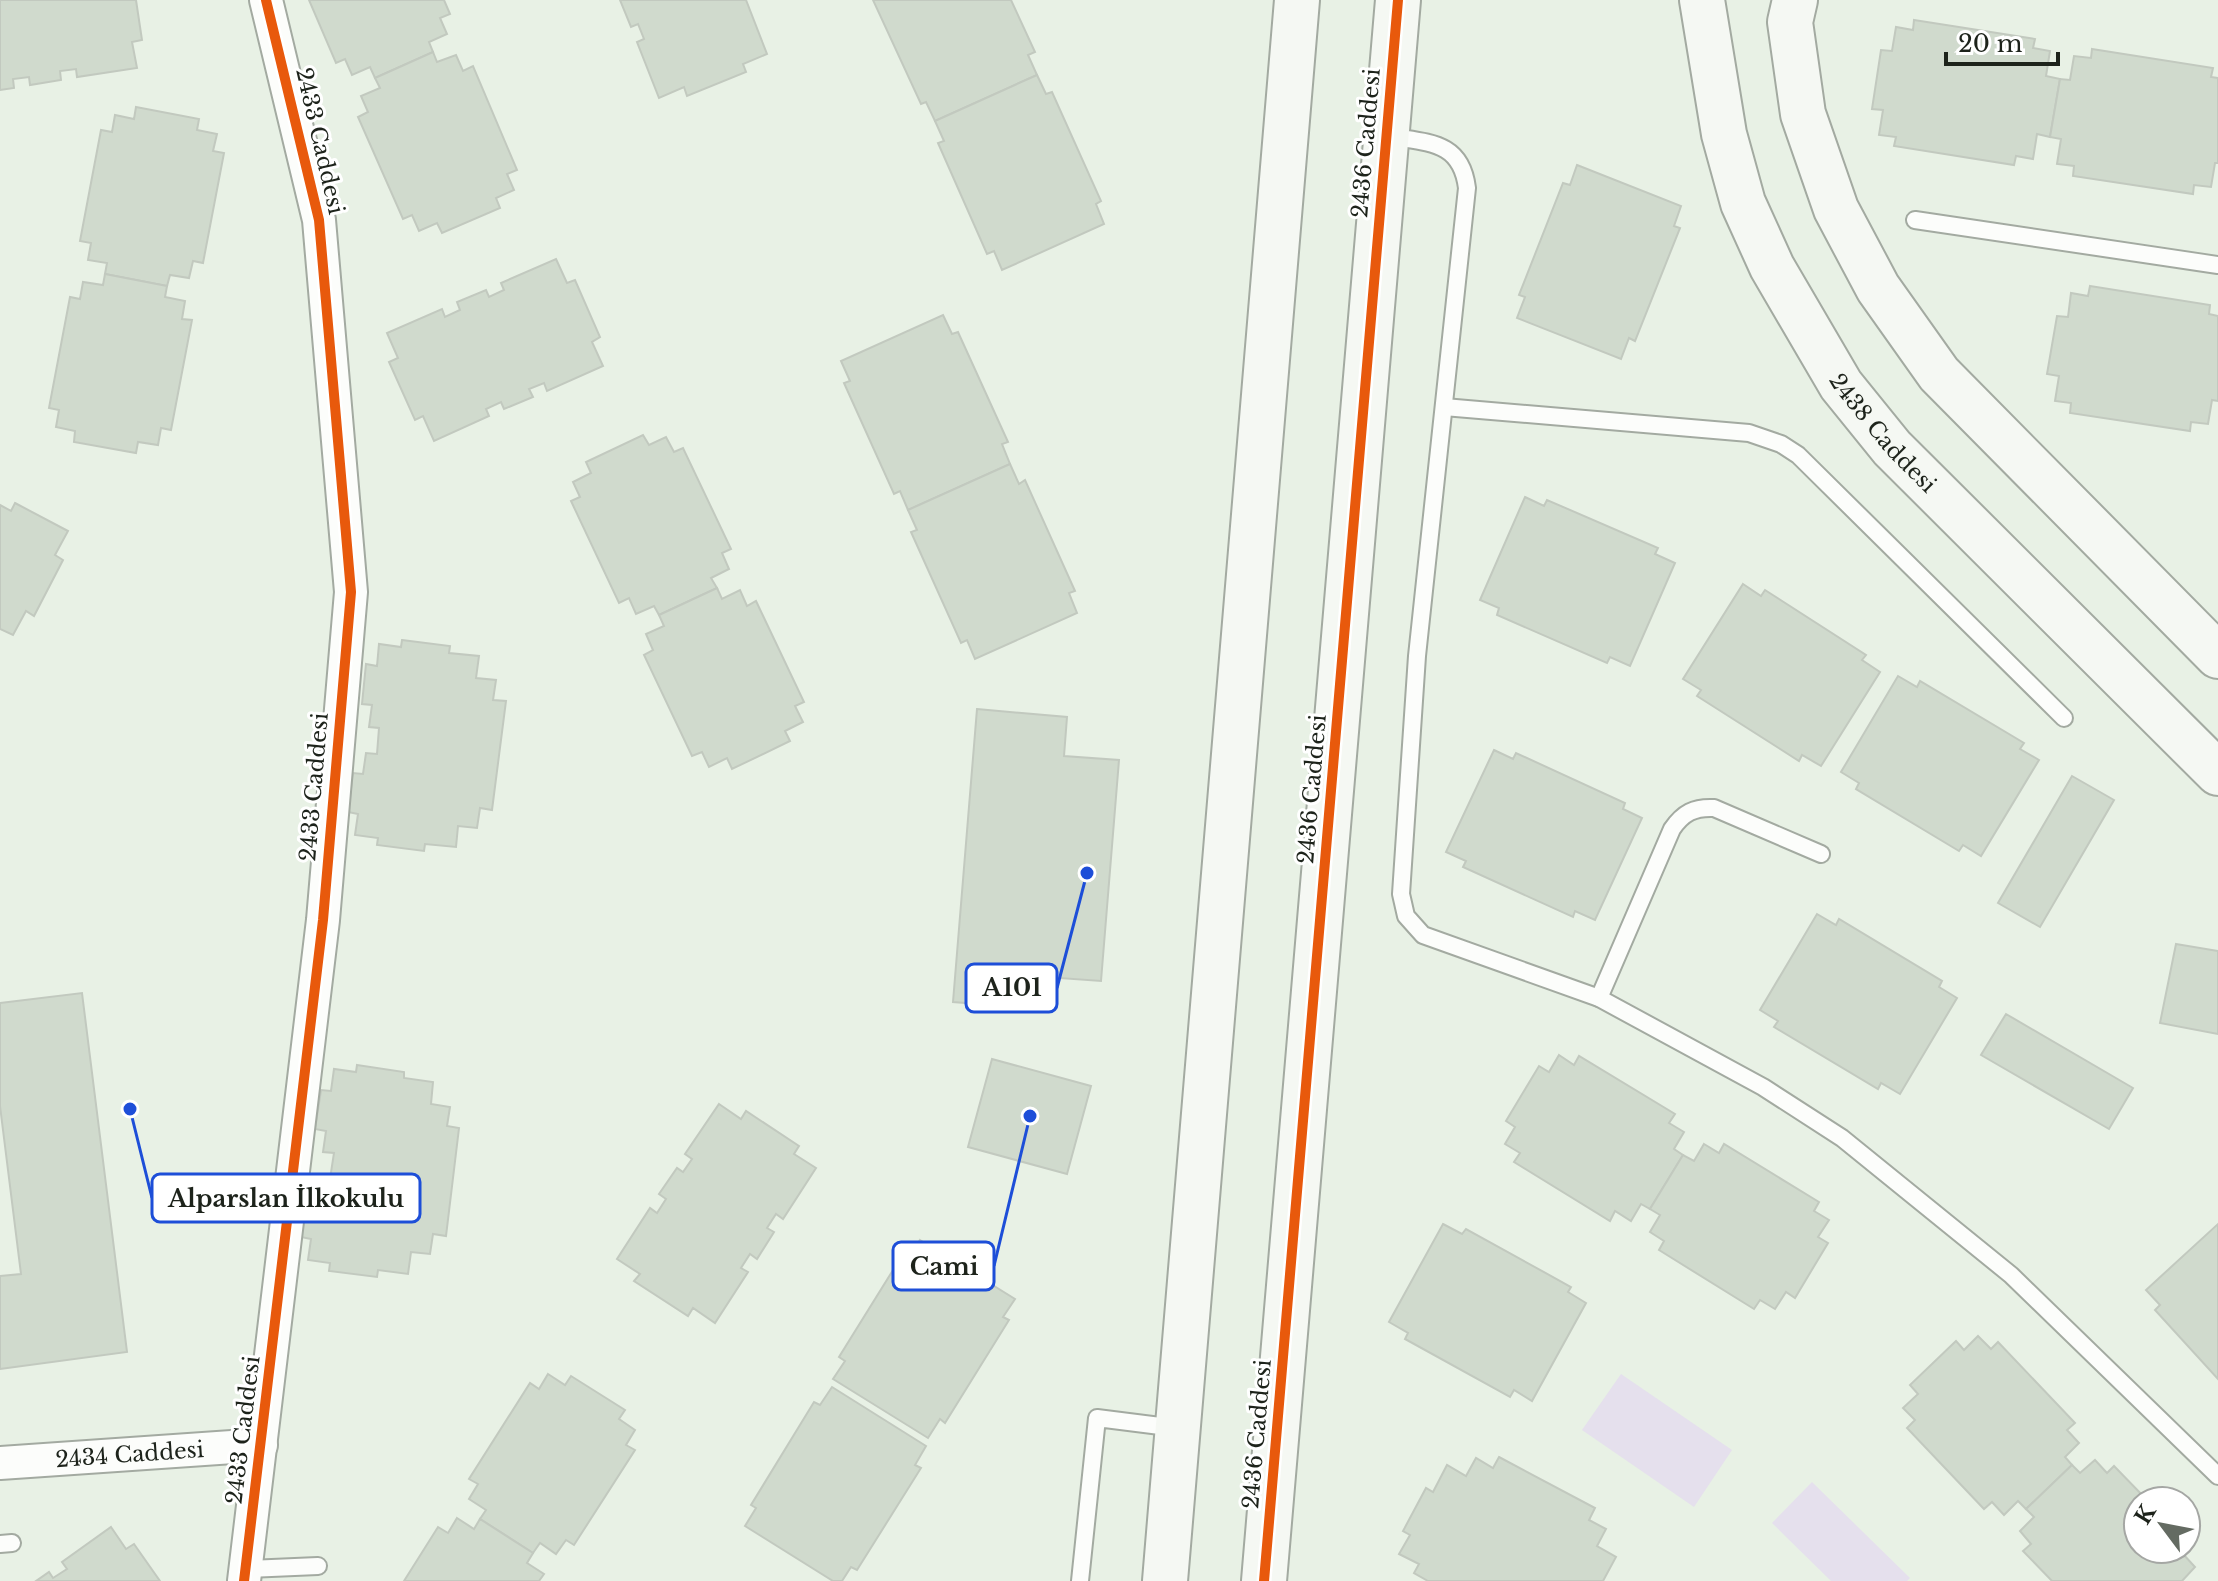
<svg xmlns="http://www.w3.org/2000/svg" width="2218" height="1581" viewBox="0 0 2218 1581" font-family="'Libre Baskerville',serif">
	<rect width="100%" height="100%" fill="#e8f1e5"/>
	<g fill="#e5e0ed">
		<polygon points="1621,1374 1732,1450 1694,1507 1582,1430"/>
		<polygon points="1812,1482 1910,1578 1907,1581 1831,1581 1772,1523"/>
	</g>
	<g fill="#d0dacd" stroke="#c2c9bf" stroke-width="2">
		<polygon points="0,0 136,0 142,40 132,42 137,68 77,77 76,69 60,71 61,80 30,85 29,77 13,79 14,88 0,90"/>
		<polygon points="309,0 444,0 450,14 440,18 447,34 429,42 433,52 375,78 370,67 352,75 345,59 336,63"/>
		<polygon points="620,0 746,0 767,54 743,64 746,72 687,96 684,87 659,98 637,42 644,39 638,24 631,27"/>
		<polygon points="873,0 1011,0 1035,52 1028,55 1037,75 935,121 926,102 921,104"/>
		<polygon points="1914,20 2035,39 2033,48 2050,51 2046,76 2060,79 2050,137 2037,134 2033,159 2016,156 2014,165 1894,146 1896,137 1879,135 1883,110 1872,109 1881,50 1892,51 1896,27 1913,30"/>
		<polygon points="2092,49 2213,68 2211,77 2218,78 2218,163 2215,163 2211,187 2194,185 2193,194 2073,176 2074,166 2057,164 2061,139 2050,137 2060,79 2070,80 2074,56 2091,58"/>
		<polygon points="433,52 437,62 456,55 463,71 473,66 517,170 507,174 514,190 496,198 500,208 442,233 437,223 419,231 412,215 403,219 358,117 368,112 361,96 380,88 375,78"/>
		<polygon points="1037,75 1046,94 1052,92 1101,201 1096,204 1104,224 1002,270 994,251 987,254 938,143 944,141 935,121"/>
		<polygon points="136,107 199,119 197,130 217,134 213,151 224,153 203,263 193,261 189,278 170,275 167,286 105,274 107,263 88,260 91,243 80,241 101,130 112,132 115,115 134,119"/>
		<polygon points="1577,165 1681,206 1674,226 1680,228 1635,341 1629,338 1621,359 1517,318 1525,297 1519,295 1563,183 1570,185"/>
		<polygon points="556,259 567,283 575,280 600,337 592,342 603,366 547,391 544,383 529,389 533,397 504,409 501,402 486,409 489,416 434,441 423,416 415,420 389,362 398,358 387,333 442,309 445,317 460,310 457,302 486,290 489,297 504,290 501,283"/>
		<polygon points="105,274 167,286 165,297 185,301 182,319 192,320 171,430 161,428 158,445 138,442 136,453 74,442 75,431 56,427 59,410 49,408 70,297 80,299 83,282 103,285"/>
		<polygon points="2090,286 2210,305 2209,314 2218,316 2218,401 2212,400 2208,424 2191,422 2190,431 2070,413 2071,403 2055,401 2059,376 2047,374 2057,316 2068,317 2071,293 2088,296"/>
		<polygon points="943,315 952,334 958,332 1008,442 1002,444 1010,464 908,510 900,491 894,494 844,383 850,381 841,361"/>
		<polygon points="643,435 649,445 666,437 674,452 683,448 731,549 722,553 729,569 711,578 717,588 659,615 654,606 636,614 629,598 619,603 571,501 580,497 573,482 591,473 586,462"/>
		<polygon points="1010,464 1019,484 1025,480 1075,591 1069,593 1077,613 975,659 967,640 961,643 911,532 917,530 908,510"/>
		<polygon points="1525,497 1544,506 1547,500 1658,548 1655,554 1675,563 1630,666 1610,657 1607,663 1497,615 1499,608 1480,600"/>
		<polygon points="15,503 68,531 55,555 63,560 34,616 26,611 13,635 0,629 0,505 11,511"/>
		<polygon points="1743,584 1761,596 1765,590 1866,655 1862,660 1880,672 1821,766 1802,755 1799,761 1697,696 1701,690 1683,679"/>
		<polygon points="717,588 722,599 740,590 747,606 756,601 804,702 795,706 803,722 785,731 790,741 732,769 727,758 709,767 702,752 692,756 644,655 653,650 646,634 664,626 659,615"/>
		<polygon points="402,640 450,646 449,653 479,656 476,678 496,680 493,700 506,701 492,810 480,808 477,828 458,826 456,847 425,844 424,851 377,845 378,838 355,835 358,814 348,812 353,773 363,774 366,753 377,754 379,728 369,727 372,705 362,704 366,664 377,666 379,644 401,647"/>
		<polygon points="1898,676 1917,687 1920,681 2024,743 2020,749 2039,760 1981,856 1963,845 1959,851 1856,789 1859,783 1841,772"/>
		<polygon points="977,709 1067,717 1064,756 1119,760 1101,981 1046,977 1043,1009 953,1002"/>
		<polygon points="1494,750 1513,759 1516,753 1625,803 1623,809 1642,818 1595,920 1575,911 1573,917 1463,867 1466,861 1446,852"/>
		<polygon points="2072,776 2114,800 2040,927 1998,903"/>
		<polygon points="1817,914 1836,925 1839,919 1942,981 1939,987 1957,998 1900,1094 1881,1083 1878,1089 1774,1027 1778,1021 1760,1010"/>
		<polygon points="2176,944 2218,951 2218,1034 2160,1023"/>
		<polygon points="82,993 127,1352 0,1369 0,1276 21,1274 0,1106 0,1003"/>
		<polygon points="2006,1014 2133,1088 2109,1129 1981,1055"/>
		<polygon points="1559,1055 1574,1065 1579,1056 1675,1114 1669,1123 1684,1132 1674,1149 1683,1155 1650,1209 1641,1204 1631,1221 1615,1211 1610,1221 1514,1162 1520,1153 1505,1144 1515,1127 1506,1121 1539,1066 1549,1072"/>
		<polygon points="992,1059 1091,1086 1067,1174 968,1147"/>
		<polygon points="357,1065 404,1072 404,1078 433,1082 431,1104 450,1107 447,1126 459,1128 446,1236 433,1234 430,1254 411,1252 408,1274 378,1270 377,1277 329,1271 330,1263 308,1260 311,1239 301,1237 306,1198 316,1199 319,1178 330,1179 334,1153 323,1152 326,1131 315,1129 321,1090 331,1091 334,1069 356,1072"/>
		<polygon points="719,1104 741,1119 746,1111 799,1146 794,1154 816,1168 783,1219 776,1214 767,1228 774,1232 757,1259 750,1254 741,1268 748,1272 715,1323 693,1308 688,1316 634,1281 640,1274 617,1259 650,1208 657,1213 666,1199 659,1194 677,1168 683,1172 692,1159 685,1154"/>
		<polygon points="1704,1144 1719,1153 1724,1144 1819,1202 1814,1211 1829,1220 1818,1237 1828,1243 1795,1298 1786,1292 1775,1309 1760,1300 1754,1309 1659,1250 1664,1241 1650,1232 1660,1215 1650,1209 1683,1155 1694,1161"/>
		<polygon points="1443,1224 1462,1234 1466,1229 1571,1287 1568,1292 1586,1303 1532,1401 1514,1390 1510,1397 1405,1339 1408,1333 1389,1322"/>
		<polygon points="2218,1224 2218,1379 2155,1310 2160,1305 2146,1290"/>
		<polygon points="920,1240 1015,1299 1003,1317 1009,1320 945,1423 940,1419 928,1438 833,1379 845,1361 839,1357 903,1254 909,1258"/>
		<polygon points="1978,1336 1991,1349 1998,1342 2075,1423 2067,1430 2079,1443 2065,1457 2072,1465 2026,1509 2018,1501 2004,1515 1992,1502 1984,1509 1907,1428 1915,1420 1903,1408 1918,1394 1910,1385 1956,1341 1964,1350"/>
		<polygon points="548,1374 565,1385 571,1376 625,1410 619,1419 635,1430 626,1445 635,1450 574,1545 566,1540 556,1554 540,1543 533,1553 480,1519 486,1510 469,1499 478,1484 469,1479 530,1383 539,1389"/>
		<polygon points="832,1387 926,1446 915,1465 921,1468 857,1570 851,1567 842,1581 833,1581 745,1526 756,1508 751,1505 814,1402 820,1405"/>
		<polygon points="1499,1457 1595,1508 1589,1520 1606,1529 1597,1546 1616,1557 1603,1581 1428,1581 1414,1573 1419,1564 1399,1554 1410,1535 1403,1531 1426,1488 1433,1492 1447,1465 1466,1476 1476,1458 1493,1468"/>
		<polygon points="2095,1460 2107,1473 2114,1466 2148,1501 2138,1501 2138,1549 2186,1549 2186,1541 2191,1546 2183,1554 2195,1567 2182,1581 2052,1581 2023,1551 2031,1544 2020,1531 2034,1517 2026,1509 2072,1465 2080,1473"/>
		<polygon points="457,1518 474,1529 480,1519 533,1553 527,1563 544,1574 539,1581 404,1581 438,1527 448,1533"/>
		<polygon points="111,1527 126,1549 134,1544 160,1581 36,1581 49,1572 53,1578 67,1569 62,1562"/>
	</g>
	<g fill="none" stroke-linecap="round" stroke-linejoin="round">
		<defs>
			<g id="lane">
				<path d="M1388,136c39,7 73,4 79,52l-50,468 -16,238 5,22 17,19 176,63 164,89 79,51 169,137 207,201"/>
				<polyline points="1915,220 2218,265"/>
				<polyline points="1444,407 1749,433 1781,444 1798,455 2064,718"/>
				<path d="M1599,998l73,-169c11,-16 22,-22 42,-21l107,46"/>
				<polyline points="0,1544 12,1543"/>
				<polyline points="246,1569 318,1566"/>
				<polyline points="1080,1581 1097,1418 1176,1428"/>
			</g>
			<g id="street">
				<path id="s1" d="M0,1463l261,-18"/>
				<polyline points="244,1581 323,920 351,592 319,220 266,0"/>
			</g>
			<g id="secondary">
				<path id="s2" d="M1702,0l22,134 19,69 29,64 69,118 51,63 326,325"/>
				<polyline points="1795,0 1790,22 1803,114 1836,209 1878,288 1939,374 2218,656"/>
				<polyline points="1165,1581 1297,0"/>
				<polyline points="1264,1581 1398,0"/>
			</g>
		</defs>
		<use href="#lane" stroke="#a3aaa1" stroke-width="20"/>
		<use href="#street" stroke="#a3aaa1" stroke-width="36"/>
		<use href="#secondary" stroke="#a3aaa1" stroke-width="48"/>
		<use href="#lane" stroke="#fcfdfb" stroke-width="16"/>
		<use href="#street" stroke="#fcfdfb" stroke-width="32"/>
		<use href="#secondary" stroke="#f5f8f3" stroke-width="44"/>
		<defs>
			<g id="cycleway">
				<polyline points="244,1581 323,920 351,592 319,220 266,0"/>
				<polyline points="1264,1581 1398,0"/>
			</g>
		</defs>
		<use href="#cycleway" stroke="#fff" stroke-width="15"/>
		<use href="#cycleway" stroke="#e8590c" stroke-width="10"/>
	</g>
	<g text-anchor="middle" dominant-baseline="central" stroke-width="6" stroke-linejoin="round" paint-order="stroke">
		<g font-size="22" fill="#1d231b" stroke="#fff">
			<text transform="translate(320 141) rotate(77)">2433 Caddesi</text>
			<text transform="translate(1366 143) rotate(-85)">2436 Caddesi</text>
			<text stroke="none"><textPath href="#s2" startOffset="478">2438 Caddesi</textPath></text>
			<text transform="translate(314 787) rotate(-85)">2433 Caddesi</text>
			<text transform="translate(1312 789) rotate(-85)">2436 Caddesi</text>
			<text transform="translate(243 1430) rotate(-83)">2433 Caddesi</text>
			<text transform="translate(1257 1434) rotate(-85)">2436 Caddesi</text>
			<text stroke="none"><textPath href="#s1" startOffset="130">2434 Caddesi</textPath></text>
		</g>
	</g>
	<path fill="none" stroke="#1d4ed8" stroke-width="3" d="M1087 873L1057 988M130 1109L152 1198M1030 1116L994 1266"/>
	<g fill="#1d4ed8" stroke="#fff" stroke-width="3">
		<circle cx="1087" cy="873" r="8"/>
		<circle cx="130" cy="1109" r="8"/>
		<circle cx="1030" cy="1116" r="8"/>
	</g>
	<g fill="#fff" stroke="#1d4ed8" stroke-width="3">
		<rect x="966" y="964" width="91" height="48" rx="8"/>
		<rect x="152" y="1174" width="268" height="48" rx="8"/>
		<rect x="893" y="1242" width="101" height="48" rx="8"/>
	</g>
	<g font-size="24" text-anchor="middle" font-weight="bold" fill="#1d231b">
		<text x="1012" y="996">A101</text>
		<text x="286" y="1207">Alparslan İlkokulu</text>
		<text x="944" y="1275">Cami</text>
	</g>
	<g transform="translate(2162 1525) rotate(302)"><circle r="38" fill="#ffffff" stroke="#a5a7a4" stroke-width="2"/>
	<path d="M0-6L14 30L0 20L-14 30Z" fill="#646b62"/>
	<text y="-12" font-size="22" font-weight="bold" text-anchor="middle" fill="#1d231b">K</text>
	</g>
	<path d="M1946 52v12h112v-12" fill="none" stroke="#1d231b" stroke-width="4"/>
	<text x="1958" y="52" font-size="24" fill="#1d231b" stroke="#ffffff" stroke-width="6" paint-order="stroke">20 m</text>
</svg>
